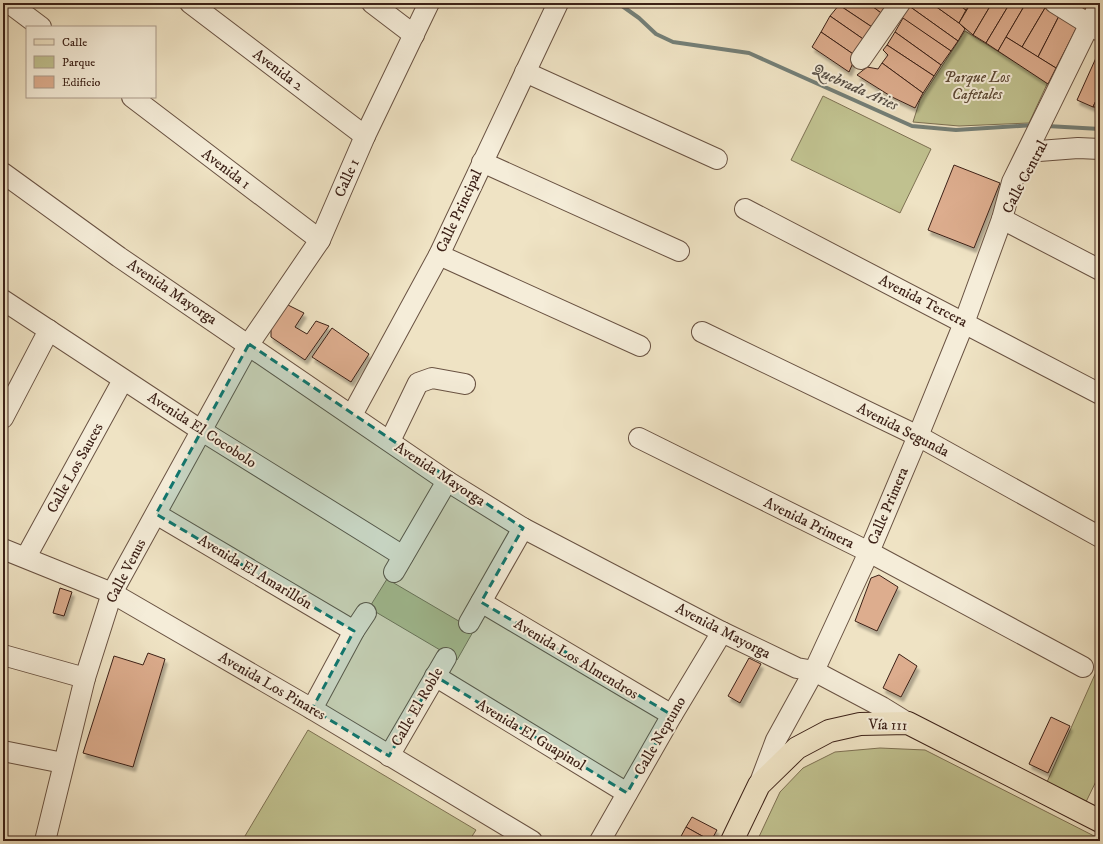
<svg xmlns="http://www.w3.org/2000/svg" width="1103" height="844" viewBox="0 0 1103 844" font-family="'IM FELL DW Pica',serif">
	<defs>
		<filter id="shadow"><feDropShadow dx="2.5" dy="4.5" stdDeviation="1" flood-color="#0004"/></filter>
	</defs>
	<rect width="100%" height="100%" fill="#efe3c4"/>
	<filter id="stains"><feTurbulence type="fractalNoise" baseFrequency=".005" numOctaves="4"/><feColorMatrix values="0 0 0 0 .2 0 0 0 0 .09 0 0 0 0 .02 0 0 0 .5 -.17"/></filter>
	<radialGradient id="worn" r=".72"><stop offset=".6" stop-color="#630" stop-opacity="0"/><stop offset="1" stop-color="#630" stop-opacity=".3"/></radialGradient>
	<g fill="#c0c18f" stroke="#7e7153">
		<polygon points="965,31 1048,82 1029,123 959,126 913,122 920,100"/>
		<polygon points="823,96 931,149 900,213 791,160"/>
		<polygon points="387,579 474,630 457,660 369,608"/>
		<polygon points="1100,663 1100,773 1085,804 1047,782"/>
		<polygon points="308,730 476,830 469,841 242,841"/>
		<polygon points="880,748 925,750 1100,839 1100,841 757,841 780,792 803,768 835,752"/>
	</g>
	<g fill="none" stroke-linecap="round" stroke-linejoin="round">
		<g stroke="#747f77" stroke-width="4">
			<polyline points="618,3 639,18 656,34 673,42 749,53 912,126 956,130 1034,125"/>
			<polyline points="1047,126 1100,129"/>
		</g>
	</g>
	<g fill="#ddad8e" stroke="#3c2117" filter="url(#shadow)">
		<polygon points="841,3 868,3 884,15 875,29 839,5"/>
		<polygon points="868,3 891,3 884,15"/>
		<polygon points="911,3 931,3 959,23 965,29 958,41 909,6"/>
		<polygon points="931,3 956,3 966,10 959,23"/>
		<polygon points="956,3 971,3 966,10"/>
		<polygon points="971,3 992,3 973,35 959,23"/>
		<polygon points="992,3 1010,3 986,43 973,35"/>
		<polygon points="1010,3 1026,3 998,51 986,43"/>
		<polygon points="1026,3 1037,3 1045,8 1022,47 1006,37"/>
		<polygon points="1071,3 1088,3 1084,11"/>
		<polygon points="839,5 875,29 866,41 830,16"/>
		<polygon points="909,6 958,41 951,51 902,18"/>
		<polygon points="1045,8 1059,16 1038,57 1022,47"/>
		<polygon points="830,16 866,41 856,56 821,32"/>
		<polygon points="1059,16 1077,27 1056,68 1038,57"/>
		<polygon points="903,18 951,51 941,65 895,32"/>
		<polygon points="821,32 856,56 849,72 812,47"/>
		<polygon points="895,32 941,65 934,76 887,45"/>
		<polygon points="1006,37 1056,68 1048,84 998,51"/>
		<polygon points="887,45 934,76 923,93 882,63 888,55 883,50"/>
		<polygon points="1100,49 1100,92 1093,107 1077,100"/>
		<polygon points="882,63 923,93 915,108 892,97 857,75 867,67 878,69"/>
		<polygon points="1100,92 1100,107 1093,107"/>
		<polygon points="954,165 1000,183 974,248 928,230"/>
		<polygon points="286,304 304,313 295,327 307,334 316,321 329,326 305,360 271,337 271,325"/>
		<polygon points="332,328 369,354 351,382 312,357"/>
		<polygon points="879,575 898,587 877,631 855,621 871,578"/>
		<polygon points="60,588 72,592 64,616 53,613"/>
		<polygon points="148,653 165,659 133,767 83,753 114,656 143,665"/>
		<polygon points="899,654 917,666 901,697 883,688"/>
		<polygon points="749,658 761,664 740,703 728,696"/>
		<polygon points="1051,717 1070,726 1048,773 1029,764"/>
		<polygon points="692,817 717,830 711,841 686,827"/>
		<polygon points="686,827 711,841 679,840"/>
	</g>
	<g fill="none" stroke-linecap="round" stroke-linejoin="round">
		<defs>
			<g id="minor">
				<polyline points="9,3 41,27"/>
				<polyline points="190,3 365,136"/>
				<polyline points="372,3 414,35"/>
				<polyline points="1055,3 1100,31"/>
				<polyline points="861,59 900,3"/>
				<polyline points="525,72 717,159"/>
				<polyline points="132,97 320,240"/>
				<polyline points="1039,151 1078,148 1100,149"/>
				<polyline points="482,162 679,251"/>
				<polyline points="3,173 119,257 447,481 523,528 722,632 797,668 814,671 882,707 908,723"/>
				<polyline points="745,209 1100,394"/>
				<polyline points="1002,219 1100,270"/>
				<polyline points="439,255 640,346"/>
				<polyline points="3,300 202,431 403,556"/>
				<polyline points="702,332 918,436 1100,537"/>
				<polyline points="352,415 439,255 558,3"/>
				<polyline points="3,418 49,330"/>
				<polyline points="639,438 869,552 1083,667"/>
				<polyline points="390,441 418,383 432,378 465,384"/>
				<polyline points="156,514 354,631"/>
				<polyline points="3,549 112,593 312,709 532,841"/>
				<polyline points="26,557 123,380"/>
				<polyline points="394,572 447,481"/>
				<polyline points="481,602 672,715"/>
				<polyline points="469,623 523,528"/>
				<polyline points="3,655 85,678"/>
				<polyline points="435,676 627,793"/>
				<polyline points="312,709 354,631 366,613"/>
				<polyline points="3,751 63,763"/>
				<polyline points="389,756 446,658"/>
				<polyline points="759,785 776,740 814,671 869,552 918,436 964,323 1002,219 1012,182 1100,3"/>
				<polyline points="45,841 85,678 112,593 249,344 320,240 365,136 429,3"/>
				<polyline points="600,841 672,715 722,632"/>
			</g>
			<polyline id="major" points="732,841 759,785 797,748 829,731 860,724 908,723 1100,821"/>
		</defs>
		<use href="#minor" stroke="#695242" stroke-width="22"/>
		<use href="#major" stroke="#3c2117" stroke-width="24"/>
		<use href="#minor" stroke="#f5edd9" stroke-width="20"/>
		<use href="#major" stroke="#efe3c4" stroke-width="22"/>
	</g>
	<path fill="#0f766e" fill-opacity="0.2" stroke="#0f766e" stroke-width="3" stroke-dasharray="8 5" stroke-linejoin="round" d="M249,344l274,184 -42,74 191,113 -45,78 -192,-117 -46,80 -77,-47 42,-78 -198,-117z"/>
	<g text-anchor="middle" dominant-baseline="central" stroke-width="4" stroke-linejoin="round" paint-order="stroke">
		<g font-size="15" fill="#3c2117" stroke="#f5edd9">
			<text transform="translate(278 70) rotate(37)">Avenida 2</text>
			<text transform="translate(226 169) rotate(37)">Avenida 1</text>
			<text transform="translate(1025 177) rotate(-62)">Calle Central</text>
			<text transform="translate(347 178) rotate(-66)">Calle 1</text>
			<text transform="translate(459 211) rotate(-65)">Calle Principal</text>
			<text transform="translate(172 292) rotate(34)">Avenida Mayorga</text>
			<text transform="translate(923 301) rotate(27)">Avenida Tercera</text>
			<text transform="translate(202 430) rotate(33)">Avenida El Cocobolo</text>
			<text transform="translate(903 430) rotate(27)">Avenida Segunda</text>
			<text transform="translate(75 468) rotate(-61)">Calle Los Sauces</text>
			<text transform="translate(440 474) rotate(33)">Avenida Mayorga</text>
			<text transform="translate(888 506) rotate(-67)">Calle Primera</text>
			<text transform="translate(809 523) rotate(26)">Avenida Primera</text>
			<text transform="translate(126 571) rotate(-63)">Calle Venus</text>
			<text transform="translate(255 572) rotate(31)">Avenida El Amarillón</text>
			<text transform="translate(723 631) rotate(27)">Avenida Mayorga</text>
			<text transform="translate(576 659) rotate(31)">Avenida Los Almendros</text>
			<text transform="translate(272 686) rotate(30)">Avenida Los Pinares</text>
			<text transform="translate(417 707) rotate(-60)">Calle El Roble</text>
			<text transform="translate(888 725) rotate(2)">Vía 111</text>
			<text transform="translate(531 735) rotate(31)">Avenida El Guapinol</text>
			<text transform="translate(660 736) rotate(-60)">Calle Neptuno</text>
		</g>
		<g font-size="15" font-style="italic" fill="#5d4935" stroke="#f5edd9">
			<text x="977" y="77">Parque Los<tspan x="977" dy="17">Cafetales</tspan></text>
		</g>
		<g font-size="16" font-style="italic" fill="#585047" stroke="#f5edd9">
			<text transform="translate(855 87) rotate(24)">Quebrada Aries</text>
		</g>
	</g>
	<rect width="1103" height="844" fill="none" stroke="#efe3c4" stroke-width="16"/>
	<rect x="4" y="4" width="1095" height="836" fill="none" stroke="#3c2117" stroke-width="2"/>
	<rect x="8" y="8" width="1087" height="828" fill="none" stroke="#3c2117"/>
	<rect x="26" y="26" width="130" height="72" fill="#f5edd9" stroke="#ab9b8b"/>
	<rect x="34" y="39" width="20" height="6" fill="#efe3c4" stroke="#ab9b8b"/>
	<text x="62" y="46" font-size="12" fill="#3c2117">Calle</text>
	<rect x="34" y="56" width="20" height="12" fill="#c0c18f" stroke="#ab9b8b"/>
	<text x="62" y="66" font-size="12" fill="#3c2117">Parque</text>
	<rect x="34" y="76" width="20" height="12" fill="#ddad8e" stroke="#ab9b8b"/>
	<text x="62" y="86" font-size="12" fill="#3c2117">Edificio</text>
	<rect width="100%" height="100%" filter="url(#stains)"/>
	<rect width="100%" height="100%" fill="url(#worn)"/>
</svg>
